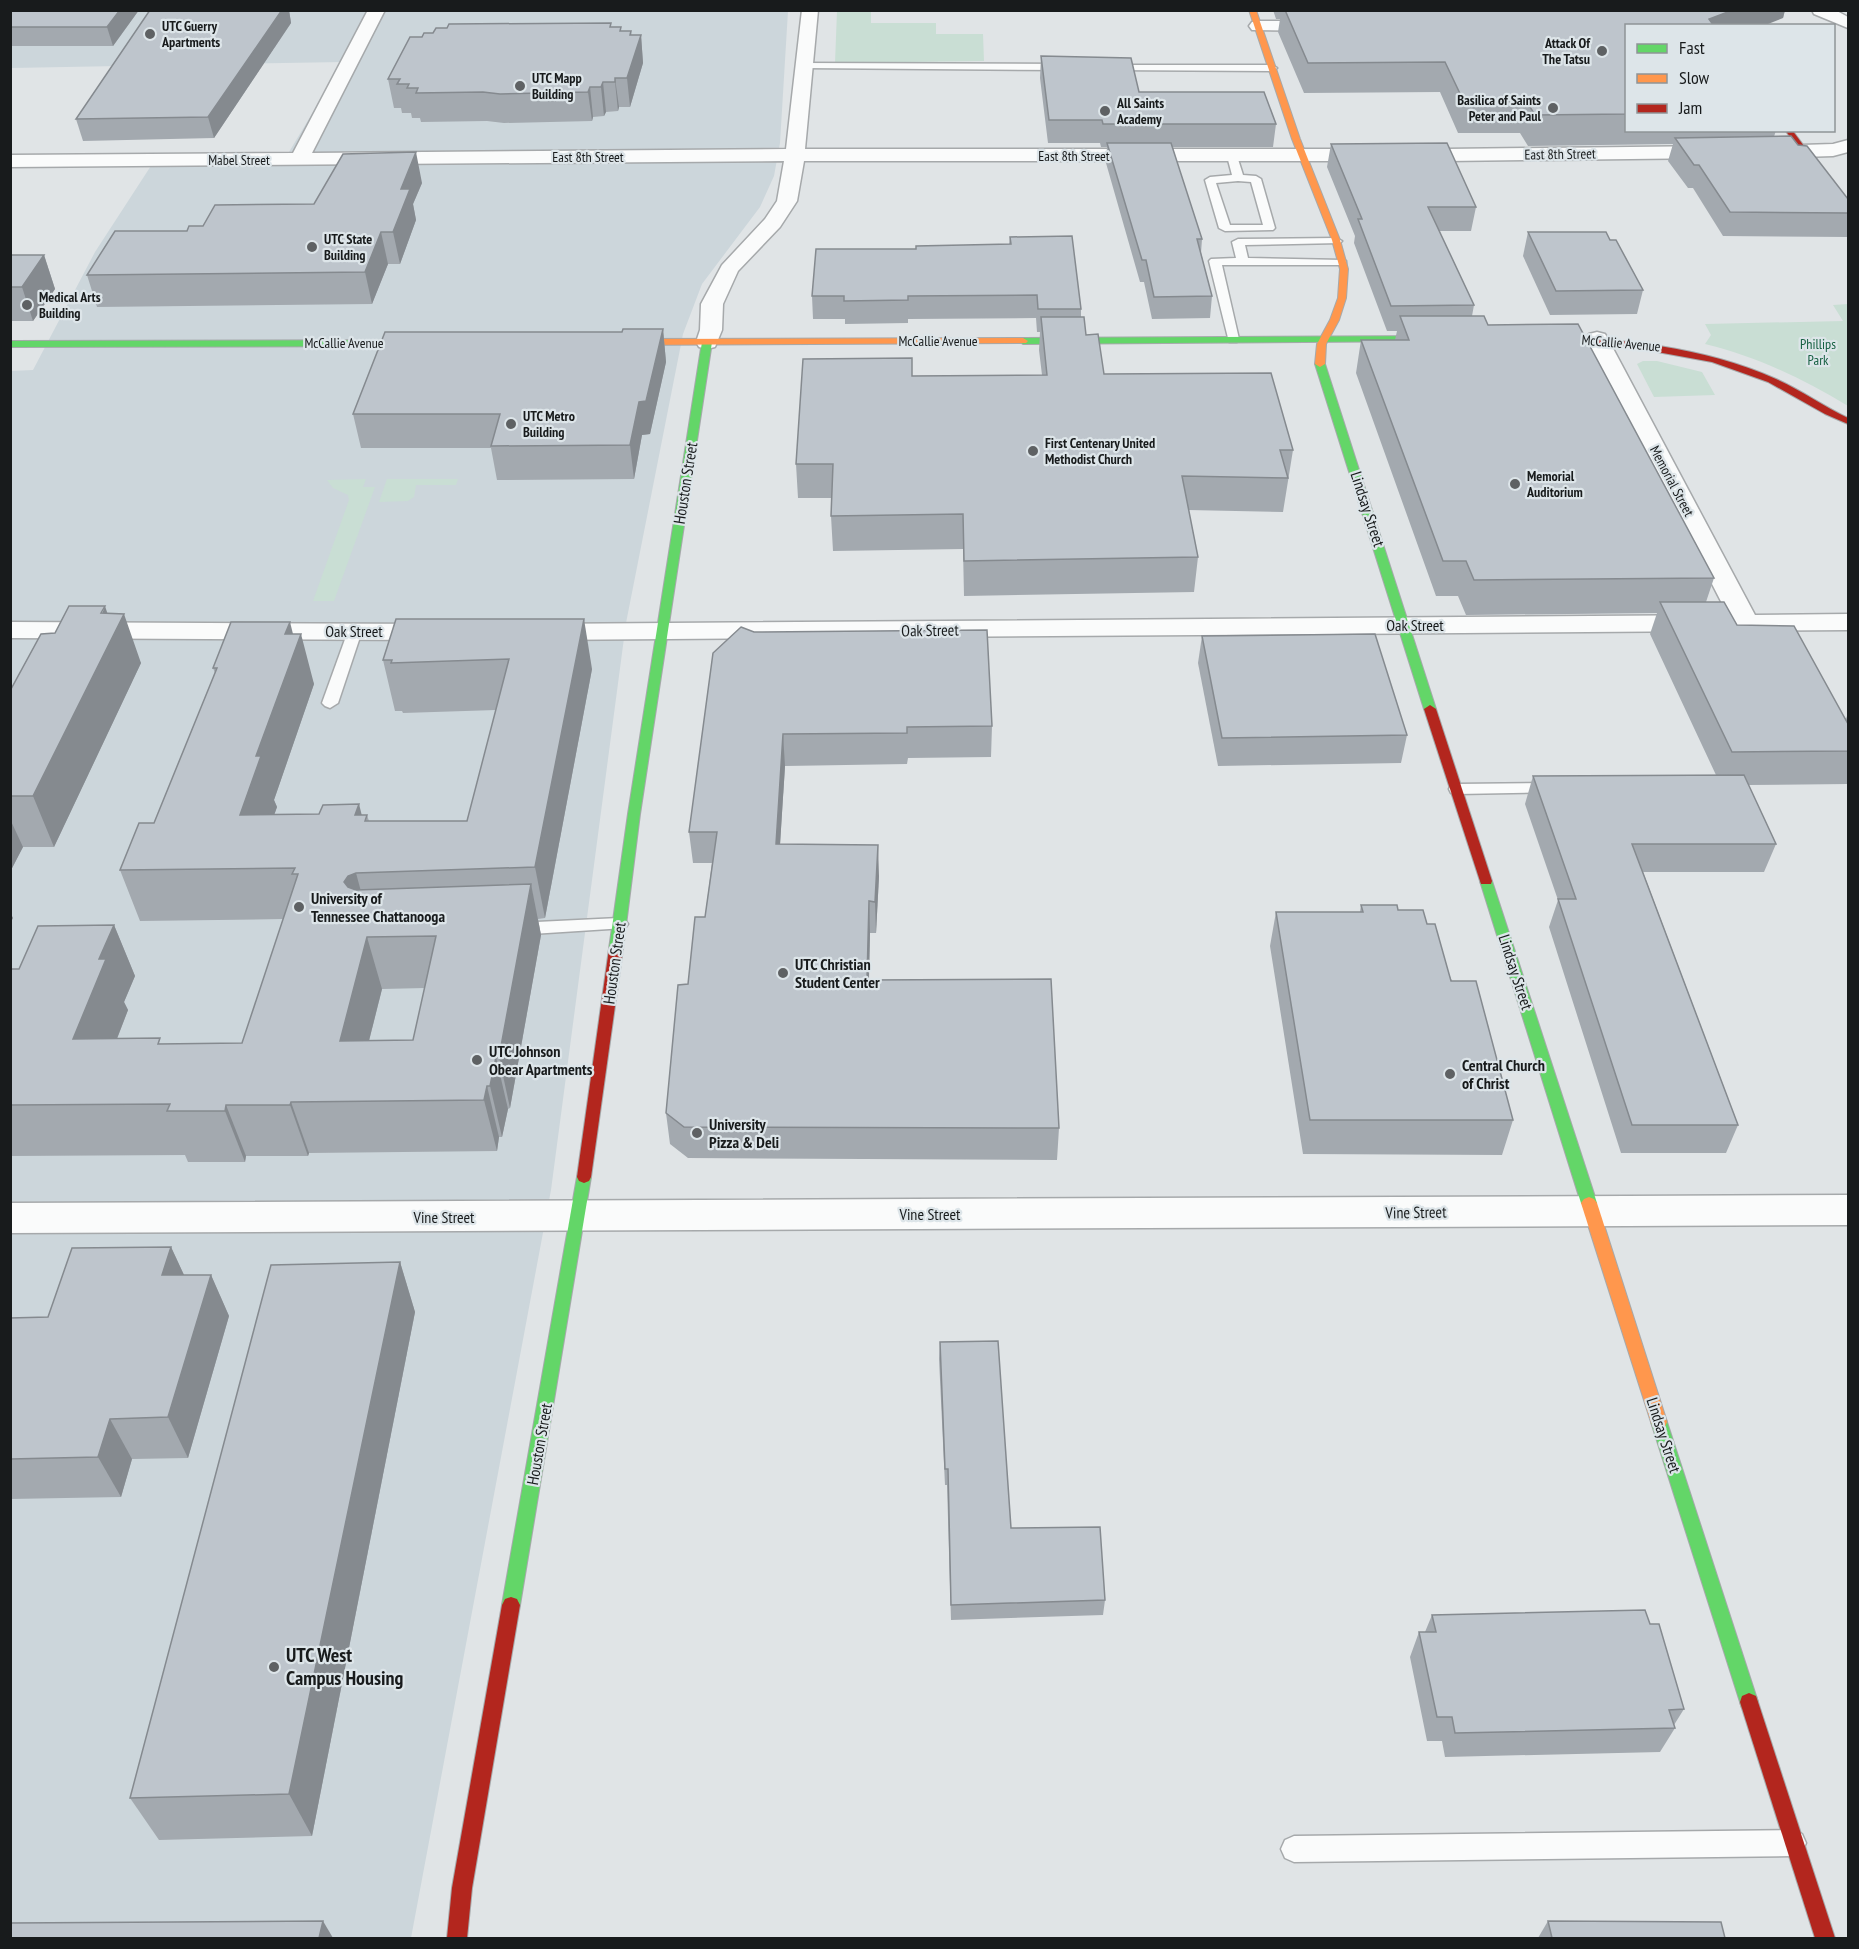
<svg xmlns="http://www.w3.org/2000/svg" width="1859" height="1949" viewBox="0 0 1859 1949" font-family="'PT Sans Narrow',sans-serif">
	<rect width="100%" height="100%" fill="#e0e4e6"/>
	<polygon fill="#ccd6db" points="11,11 788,11 780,143 774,176 760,207 702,284 683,334 626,623 551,1190 411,1938 11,1938 10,371 33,370 95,252 158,155 289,152 343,62 11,68"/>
	<g fill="#c9ded4">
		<polygon points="837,11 871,11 871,23 936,23 936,34 983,34 984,61 835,63"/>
		<path d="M1848,304v102c-45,-27 -90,-49 -143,-62l6,-9 -6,-11 138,-3 -10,-16z"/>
		<polygon points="1643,361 1657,361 1702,372 1715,395 1654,397 1637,364"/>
		<polygon points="366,479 363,487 375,487 334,601 313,601 349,500 348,495 333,488 327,480"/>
		<polygon points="387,479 458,479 456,485 416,485 414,497 408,501 379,502"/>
	</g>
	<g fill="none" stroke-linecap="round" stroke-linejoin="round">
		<defs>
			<g id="lane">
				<polygon points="801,63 1064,64 1069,67 1064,70 804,68 801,67"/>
				<polygon points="1106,65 1272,65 1277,68 1272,71 1109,70 1106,69"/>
				<path d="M1232,153l5,3 6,19 13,1 5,3 14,49 -2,2 -48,1 -6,-3 -14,-48 5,-3 22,-2 -5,-19zM1238,181l13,1 12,43h-33l-14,-42z"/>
				<polygon points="1336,238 1342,241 1340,243 1245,245 1248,258 1342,260 1346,261 1346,265 1222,265 1239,339 1237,342 1229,342 1209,261 1211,259 1236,258 1232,242 1238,239"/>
				<polygon points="355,627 362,631 338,703 330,708 325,706 322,703 348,631"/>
				<polygon points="1554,783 1560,784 1562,788 1560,792 1457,794 1451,793 1449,789 1451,785 1457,784"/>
				<polygon points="619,918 625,920 628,924 625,928 516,935 510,933 507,929 510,925 516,923"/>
				<polygon points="1793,1830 1802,1834 1806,1843 1802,1852 1793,1856 1294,1862 1285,1858 1281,1849 1285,1840 1294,1836"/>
			</g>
			<g id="street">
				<polygon points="368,10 385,10 312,153 786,149 802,10 818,10 805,149 1446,149 1715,146 1722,148 1725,152 1722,156 1715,158 1446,161 804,161 797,201 780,227 738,271 723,304 722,330 715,347 707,349 699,347 696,342 700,330 701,304 722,265 765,219 777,201 784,161 10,167 10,155 293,153"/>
				<polygon points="1812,10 1835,10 1848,17 1848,28 1814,14"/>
				<polygon points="1258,21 1325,21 1331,22 1334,26 1331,30 1325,31 1252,30 1249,26 1252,22"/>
				<polygon points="1848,140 1848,152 1833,156 1770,158 1763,156 1760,152 1763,148 1770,146 1833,144"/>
				<polygon points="1597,332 1605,334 1608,339 1755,615 1848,614 1848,630 540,640 530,638 526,632 530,626 540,624 1728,615 1586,339 1589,334"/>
				<polygon points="10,622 438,624 448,626 452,632 448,638 438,640 10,638"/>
				<polygon points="1848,1195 1848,1225 10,1233 10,1203"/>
			</g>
			<g id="fast">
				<polygon points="1440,336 1445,339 1443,341 1023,344 1018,341 1023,338"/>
				<polygon points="707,339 712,342 640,814 623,949 616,954 609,949 628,814 702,342"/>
				<polygon points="10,341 426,340 431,343 426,346 10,347"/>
				<polygon points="1317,362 1325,364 1436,709 1434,712 1430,713 1424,709 1315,364"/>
				<polygon points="1486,877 1492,881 1597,1203 1594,1207 1589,1209 1584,1207 1581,1203 1480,881"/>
				<polygon points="584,1171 589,1173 591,1177 520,1605 517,1611 511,1613 505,1611 502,1605 577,1177 579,1173"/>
				<polygon points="1659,1415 1665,1417 1667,1422 1758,1702 1756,1708 1749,1711 1742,1708 1740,1702 1651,1422 1653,1417"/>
			</g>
			<g id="slow">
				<polygon points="1249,10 1256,10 1300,139 1340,240 1348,269 1346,298 1339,320 1326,344 1325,364 1320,367 1315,364 1317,344 1330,320 1338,298 1340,269 1332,240 1292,139"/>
				<polygon points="1023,338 1028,341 1026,343 618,345 613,342 618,339"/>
				<polygon points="1589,1197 1594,1199 1597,1203 1667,1422 1665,1427 1659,1429 1653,1427 1651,1422 1581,1203 1584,1199"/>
			</g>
			<g id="jam">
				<polygon points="1785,130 1792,130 1848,205 1848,212 1845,212"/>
				<path d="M1542,336c79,3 160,10 234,43 25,11 47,27 72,39v6l-23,-10 -57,-32 -56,-20 -82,-15 -91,-6 -2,-2z"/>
				<polygon points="1430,705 1436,709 1492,881 1491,884 1481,884 1480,881 1424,709"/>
				<polygon points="616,944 623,949 591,1177 589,1181 584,1183 579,1181 577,1177 609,949"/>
				<polygon points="511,1597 517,1599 520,1605 472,1888 467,1938 447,1938 452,1888 502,1605 505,1599"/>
				<polygon points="1749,1693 1756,1696 1758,1702 1835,1938 1815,1938 1740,1702 1742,1696"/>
			</g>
		</defs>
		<use href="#lane" stroke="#a6a9ab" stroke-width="3"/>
		<use href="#street" stroke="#a6a9ab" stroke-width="3"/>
		<use href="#fast" stroke="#a6a9ab" stroke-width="2"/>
		<use href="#slow" stroke="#a6a9ab" stroke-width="2"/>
		<use href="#jam" stroke="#a6a9ab" stroke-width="2"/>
		<use href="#lane" fill="#fafbfb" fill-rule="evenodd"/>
		<use href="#street" fill="#fafbfb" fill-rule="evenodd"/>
		<use href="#fast" fill="#63d668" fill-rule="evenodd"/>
		<use href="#slow" fill="#ff974d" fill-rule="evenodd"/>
		<use href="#jam" fill="#b3261e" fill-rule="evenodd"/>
	</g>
	<g fill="#a3a9af" fill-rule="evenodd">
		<polygon points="10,10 139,10 113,46 10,46"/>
		<polygon points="150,10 289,10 291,23 214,138 83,141 76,119"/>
		<polygon points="1273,10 1785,10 1783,18 1626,26 1626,130 1776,130 1774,137 1798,145 1848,199 1848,237 1723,236 1693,188 1688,188 1668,161 1673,144 1528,146 1520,133 1458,133 1440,92 1304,93 1278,32 1280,19 1276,19"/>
		<polygon points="611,23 611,27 622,31 631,31 631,35 641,35 643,63 630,107 619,107 618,111 606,112 604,116 593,117 592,121 504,123 487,121 421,122 420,118 412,118 411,113 402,113 401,108 394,108 388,79 422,37 433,33"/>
		<polygon points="1041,56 1139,92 1276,124 1273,147 1172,147 1202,239 1201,253 1212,296 1210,318 1152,319 1144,282 1140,282 1106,163 1107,147 1101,147 1100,143 1048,143 1040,78"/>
		<polygon points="1331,144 1476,207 1471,231 1439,231 1474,305 1472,316 1488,325 1714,578 1706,602 1737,625 1846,719 1848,713 1848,784 1748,785 1776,844 1764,872 1643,872 1738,1125 1726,1153 1621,1153 1549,927 1558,900 1525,804 1533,776 1716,775 1650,634 1657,613 1466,615 1458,596 1436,596 1356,373 1361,340 1395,340 1397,331 1387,331 1354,243 1355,236 1327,167"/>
		<polygon points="422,183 413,204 416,220 400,264 388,264 372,304 97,307 87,275 187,231 203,226"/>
		<polygon points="1528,232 1643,290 1637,314 1550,315 1523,256"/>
		<polygon points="1010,237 1081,309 1081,317 1086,335 1104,374 1293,450 1283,512 1188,510 1198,557 1194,592 964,596 963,549 833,551 831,516 832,498 798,498 796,464 912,376 1042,375 1039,350 1040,332 1037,332 1036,318 908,319 908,323 845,324 845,319 813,319 812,296 916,249 1009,244"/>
		<polygon points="10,255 44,255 55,289 33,321 10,321"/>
		<polygon points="663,329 666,362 650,434 642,435 634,479 497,480 491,448 361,448 353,414 622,332"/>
		<polygon points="107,614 141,663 54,847 23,847 10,872 10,691 55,633"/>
		<path d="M396,619l196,50 -47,249 -7,1 3,16 -31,173 -2,1 -6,28h-3l-2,14 -188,2 -1,3h-62l-1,6h-57l-3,-7 -175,1v-187h9l95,-44 21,51 -11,26 4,8 -11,29 45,5 80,-1 41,-124 -143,2 -20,-51 34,-47 61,-150 -2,-5 80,-34 21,50 -40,116 3,7 -3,8h93l2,6h98l29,-111 -93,3 -1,-2h-7l-12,-51zM425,988l-12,52 -44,1 13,-52z"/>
		<polygon points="1202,636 1407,735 1401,763 1218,766 1198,663"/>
		<polygon points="713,653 992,726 991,757 908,758 907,764 785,766 780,844 879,876 876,933 870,933 869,980 1059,1128 1057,1160 688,1158 670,1144 666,1113 688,984 705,917 712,863 693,863 689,832"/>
		<polygon points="1361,905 1398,910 1427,924 1513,1120 1502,1155 1303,1154 1270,946 1276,912 1360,912"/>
		<polygon points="171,1247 184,1275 211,1275 229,1316 188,1458 132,1459 121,1497 10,1499 10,1318 48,1317"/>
		<polygon points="400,1262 415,1312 312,1836 159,1840 130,1798"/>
		<polygon points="940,1342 1011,1528 1105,1600 1103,1615 951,1620 947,1485 945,1485 939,1359"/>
		<polygon points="1432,1615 1684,1709 1674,1725 1675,1728 1660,1752 1445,1757 1442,1741 1427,1741 1410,1657 1419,1632 1425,1632"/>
		<polygon points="1548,1921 1725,1938 1538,1938"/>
	</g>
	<g fill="#858a8f">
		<polygon points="120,10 139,10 113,46 107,27"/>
		<polygon points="282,10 289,10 291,23 214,138 208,117"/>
		<polygon points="1733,10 1785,10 1783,18 1763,26 1708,26 1709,19"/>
		<polygon points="631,31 633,57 641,35 643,63 630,107 627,78 630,35"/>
		<polygon points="615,78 619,107 618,111 615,82"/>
		<polygon points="603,82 606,112 604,116 601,87"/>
		<polygon points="590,87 593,117 592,121 588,92"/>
		<polygon points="416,152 422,183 413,204 416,220 400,264 393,232 401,189"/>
		<polygon points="381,232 388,264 372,304 365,272"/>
		<polygon points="44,255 55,289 33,321 22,287"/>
		<polygon points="663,329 666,362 650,434 642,435 634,479 630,445 639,402"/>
		<polygon points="105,606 114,633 124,614 141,663 54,847 33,796"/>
		<polygon points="584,619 592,669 545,918 535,867"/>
		<polygon points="290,622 296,646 301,634 314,684 274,800 277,807 256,866 240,815 285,634"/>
		<polygon points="783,734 785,766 778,876 776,844"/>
		<polygon points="359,804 372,856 355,815"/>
		<polygon points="10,819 23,847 10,872"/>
		<polygon points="878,845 879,876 876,933 875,902"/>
		<polygon points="356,873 370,925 344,882 348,876"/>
		<polygon points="531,884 541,935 510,1108 499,1057"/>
		<polygon points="869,901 870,933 868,1011 867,980"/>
		<polygon points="10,912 13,918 10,924"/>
		<polygon points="114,925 135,976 124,1002 128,1010 97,1090 73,1039 99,959"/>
		<polygon points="367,937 382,989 356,1092 340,1041"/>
		<polygon points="496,1057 508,1109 502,1137 490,1086"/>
		<polygon points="487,1086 499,1137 497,1151 484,1100"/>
		<polygon points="291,1102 309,1153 308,1156 290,1105"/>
		<polygon points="226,1105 246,1156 245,1162 225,1111"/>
		<polygon points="171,1247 190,1288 162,1275"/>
		<polygon points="400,1262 415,1312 312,1836 289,1794"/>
		<polygon points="211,1275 229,1316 188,1458 168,1417"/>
		<polygon points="110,1419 132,1459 121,1497 98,1457"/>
		<polygon points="323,1921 333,1938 319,1938"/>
	</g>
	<g fill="#bec5cc" stroke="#858a8f" stroke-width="1.5" fill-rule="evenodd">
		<polygon points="10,10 120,10 107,27 10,27"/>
		<polygon points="150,10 282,10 208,117 76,119"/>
		<polygon points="1285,10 1733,10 1709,19 1714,26 1626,26 1626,114 1535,115 1527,102 1464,102 1445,62 1308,63"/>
		<polygon points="611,23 610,27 621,27 620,31 631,31 630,35 641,35 627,78 615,78 615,82 603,82 601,87 590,87 588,92 500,94 483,92 416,93 418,88 407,88 409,84 397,84 400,79 388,79 410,37 422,37 424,33 433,33 436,28 447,28 449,24"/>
		<polygon points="1041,56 1131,58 1139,92 1264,92 1276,124 1103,124 1102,120 1049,120"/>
		<polygon points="1791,136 1798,145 1807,146 1848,199 1848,213 1730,212 1699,165 1694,165 1675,138"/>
		<polygon points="1107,143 1171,143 1202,239 1197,239 1212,296 1154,297 1146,260 1142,260"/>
		<polygon points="1447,143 1476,207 1428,207 1474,305 1391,306 1358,219 1362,219 1331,144"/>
		<polygon points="416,152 401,189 410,189 393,232 381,232 365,272 87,275 115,231 187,231 189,226 203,226 215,205 314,204 343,154"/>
		<polygon points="1528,232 1606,232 1610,240 1616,240 1643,290 1556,291"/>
		<polygon points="1072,236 1081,309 1038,309 1037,295 908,296 908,300 844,301 844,296 812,296 816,249 916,249 916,246 1011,244 1010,237"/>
		<polygon points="10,255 44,255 22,287 10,287"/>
		<polygon points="1400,316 1484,316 1488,325 1578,324 1714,578 1474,580 1466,561 1443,561 1361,340 1409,340"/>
		<polygon points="1041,317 1084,317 1086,335 1098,334 1104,374 1271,373 1293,450 1280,450 1288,478 1182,476 1198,557 964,561 963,514 831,516 833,464 796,464 803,359 912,358 912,376 1047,375"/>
		<polygon points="623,329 663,329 646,401 639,402 630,445 491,446 500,414 353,414 385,332 622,332"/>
		<polygon points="1660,602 1724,602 1737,625 1794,626 1848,724 1848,751 1732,752"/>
		<polygon points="69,606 105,606 101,613 124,614 33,796 10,796 10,691 41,634 55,633"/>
		<path d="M396,619h188l-49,248 -179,6 -8,3 -4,6 4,5 8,3 175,-6 -32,173h-3l-6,29h-3l-3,14 -193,2 -1,3h-64l-1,6h-58l3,-7 -160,1v-136h9l19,-43 76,-1 -15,34h7l-33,80 87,-1 -2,6 84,-1 56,-169h-6l3,-6 -175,2 19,-47h15l63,-155h-4l18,-46h59l-5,12h16l-45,122h5l-21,59 79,-1 4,-9 36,-1 -4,11h12l-2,6h102l42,-162 -118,4 1,-3h-9zM436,936l-23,104 -73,1 27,-104z"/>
		<polygon points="741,627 754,632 987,630 992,726 907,727 907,733 783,734 776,844 878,845 875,902 869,901 867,980 1051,979 1059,1128 684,1127 666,1113 678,985 688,984 695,917 705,917 717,832 689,832 713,653"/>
		<polygon points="1375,634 1407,735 1222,738 1202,636"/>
		<polygon points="1744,775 1776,844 1632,844 1738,1125 1632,1125 1558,899 1576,899 1533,776"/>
		<polygon points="1361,905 1397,905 1398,910 1423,910 1427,924 1435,924 1451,981 1476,981 1513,1120 1310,1120 1276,912 1363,912"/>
		<polygon points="171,1247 162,1275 211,1275 168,1417 110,1419 98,1457 10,1459 10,1318 48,1317 72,1248"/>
		<polygon points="400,1262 289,1794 130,1798 271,1265"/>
		<polygon points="998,1341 1011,1528 1100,1527 1105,1600 951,1605 948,1469 945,1469 940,1342"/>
		<polygon points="1645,1610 1650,1624 1659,1624 1684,1709 1669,1710 1675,1728 1455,1733 1452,1717 1437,1717 1419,1632 1436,1632 1432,1615"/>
		<polygon points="323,1921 319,1938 10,1938 10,1923"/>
		<polygon points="1548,1921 1721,1922 1725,1938 1552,1938"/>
	</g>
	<g fill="#5e6163" stroke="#dde5e9" stroke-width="2">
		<circle cx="150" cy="34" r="6"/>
		<circle cx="1602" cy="51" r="6"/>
		<circle cx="520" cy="86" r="6"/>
		<circle cx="1553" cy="108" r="6"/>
		<circle cx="1105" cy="111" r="6"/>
		<circle cx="312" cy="247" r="6"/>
		<circle cx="27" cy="305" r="6"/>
		<circle cx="511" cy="424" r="6"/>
		<circle cx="1033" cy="451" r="6"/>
		<circle cx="1515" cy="484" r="6"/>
		<circle cx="299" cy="907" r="6"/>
		<circle cx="783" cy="973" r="6"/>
		<circle cx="477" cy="1060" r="6"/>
		<circle cx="1450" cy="1074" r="6"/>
		<circle cx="697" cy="1133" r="6"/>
		<circle cx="274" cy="1667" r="6"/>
	</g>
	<g text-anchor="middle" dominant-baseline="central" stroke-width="4.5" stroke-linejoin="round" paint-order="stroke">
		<g font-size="14" font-weight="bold" fill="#181b1c" stroke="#dde5e9" text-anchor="start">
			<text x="162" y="26">UTC Guerry<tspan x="162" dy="16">Apartments</tspan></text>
			<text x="1590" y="43" text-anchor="end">Attack Of<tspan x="1590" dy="16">The Tatsu</tspan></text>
			<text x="532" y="78">UTC Mapp<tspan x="532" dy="16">Building</tspan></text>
			<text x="1541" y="100" text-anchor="end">Basilica of Saints<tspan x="1541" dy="16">Peter and Paul</tspan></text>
			<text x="1117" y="103">All Saints<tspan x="1117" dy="16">Academy</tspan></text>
			<text x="324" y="239">UTC State<tspan x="324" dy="16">Building</tspan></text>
			<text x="39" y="297">Medical Arts<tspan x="39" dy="16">Building</tspan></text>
			<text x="523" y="416">UTC Metro<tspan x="523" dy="16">Building</tspan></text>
			<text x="1045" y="443">First Centenary United<tspan x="1045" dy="16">Methodist Church</tspan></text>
			<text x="1527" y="476">Memorial<tspan x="1527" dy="16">Auditorium</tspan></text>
		</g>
		<g font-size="14" fill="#181b1c" stroke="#dde5e9">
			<text transform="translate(1560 154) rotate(-1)">East 8th Street</text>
			<text x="1074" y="156">East 8th Street</text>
			<text x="588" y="157">East 8th Street</text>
			<text x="239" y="160">Mabel Street</text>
			<text x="938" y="341">McCallie Avenue</text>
			<text x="344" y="343">McCallie Avenue</text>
			<text transform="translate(1621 343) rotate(5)">McCallie Avenue</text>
			<text transform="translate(1672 481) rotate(62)">Memorial Street</text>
		</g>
		<g font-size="14" fill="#176143" stroke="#dde5e9">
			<text x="1818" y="344">Phillips<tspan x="1818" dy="16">Park</tspan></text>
		</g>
		<g font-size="16" fill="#181b1c" stroke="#dde5e9">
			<text transform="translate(685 483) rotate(-81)">Houston Street</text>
			<text transform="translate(1368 509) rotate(72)">Lindsay Street</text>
			<text x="1415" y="625">Oak Street</text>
			<text transform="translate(930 630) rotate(-1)">Oak Street</text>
			<text x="354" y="631">Oak Street</text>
			<text transform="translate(614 963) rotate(-82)">Houston Street</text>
			<text transform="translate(1516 972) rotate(72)">Lindsay Street</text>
			<text transform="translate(1416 1212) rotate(-1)">Vine Street</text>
			<text x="930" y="1214">Vine Street</text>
			<text x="444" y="1217">Vine Street</text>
			<text transform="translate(1664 1435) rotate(72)">Lindsay Street</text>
			<text transform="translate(539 1444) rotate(-80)">Houston Street</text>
		</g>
		<g font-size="16" font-weight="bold" fill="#181b1c" stroke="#dde5e9" text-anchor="start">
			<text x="311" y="898">University of<tspan x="311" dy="18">Tennessee Chattanooga</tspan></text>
			<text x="795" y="964">UTC Christian<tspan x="795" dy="18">Student Center</tspan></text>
			<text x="489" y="1051">UTC Johnson<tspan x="489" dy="18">Obear Apartments</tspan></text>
			<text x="1462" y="1065">Central Church<tspan x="1462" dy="18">of Christ</tspan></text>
			<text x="709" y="1124">University<tspan x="709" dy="18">Pizza &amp; Deli</tspan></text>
		</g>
		<g font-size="20" font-weight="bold" fill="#181b1c" stroke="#dde5e9" text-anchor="start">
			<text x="286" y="1655">UTC West<tspan x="286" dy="23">Campus Housing</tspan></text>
		</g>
	</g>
	<rect width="1859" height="1949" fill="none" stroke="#181b1c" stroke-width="24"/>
	<rect x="1625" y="24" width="210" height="108" fill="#dde5e9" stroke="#8e9497" stroke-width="1.5"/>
	<rect x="1637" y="44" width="30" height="9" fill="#63d668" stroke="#8e9497" stroke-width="1.5"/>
	<text x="1679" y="54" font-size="18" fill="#181b1c">Fast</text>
	<rect x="1637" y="74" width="30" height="9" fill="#ff974d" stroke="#8e9497" stroke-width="1.5"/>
	<text x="1679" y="84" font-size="18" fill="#181b1c">Slow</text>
	<rect x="1637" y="104" width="30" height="9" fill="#b3261e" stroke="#8e9497" stroke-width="1.5"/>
	<text x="1679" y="114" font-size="18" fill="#181b1c">Jam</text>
</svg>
